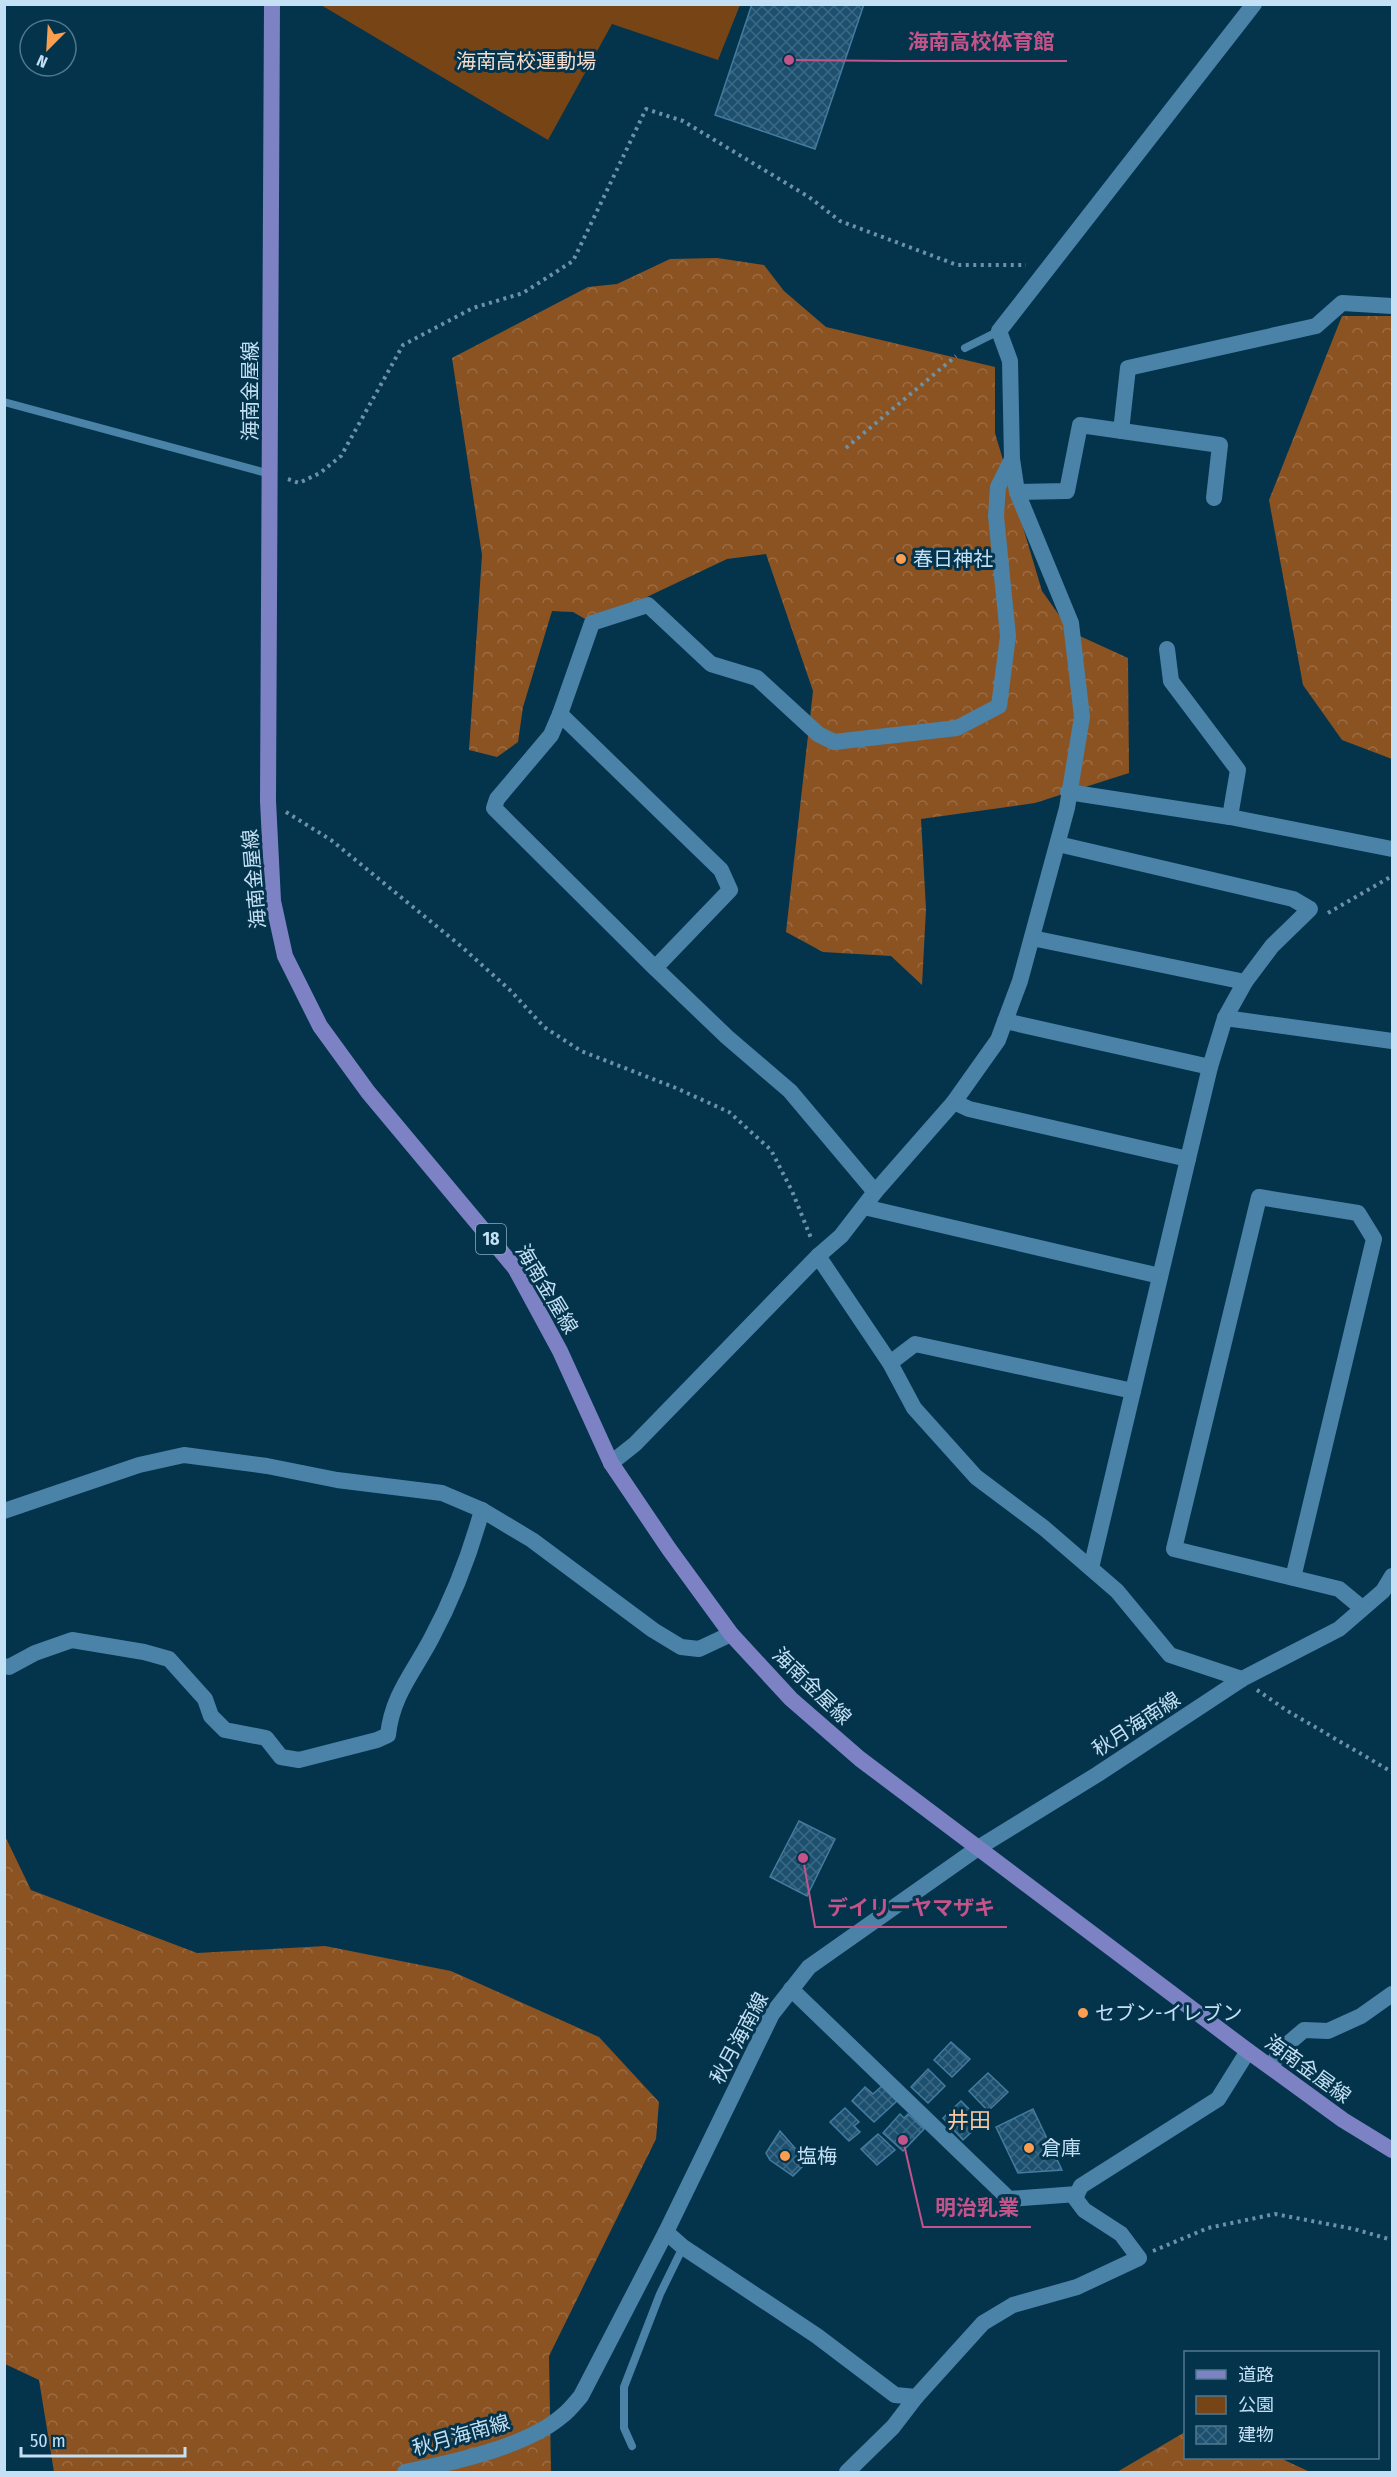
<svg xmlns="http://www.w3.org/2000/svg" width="1397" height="2477" viewBox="0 0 1397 2477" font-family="'Fira Sans Condensed','Noto Sans JP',sans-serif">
	<defs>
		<pattern id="forest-crowns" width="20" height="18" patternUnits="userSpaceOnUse" patternTransform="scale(1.5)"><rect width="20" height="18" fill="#8c5322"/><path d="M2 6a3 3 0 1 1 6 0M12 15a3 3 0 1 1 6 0" fill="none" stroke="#9b6b43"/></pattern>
		<pattern id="building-cross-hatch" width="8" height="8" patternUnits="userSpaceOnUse" patternTransform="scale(1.5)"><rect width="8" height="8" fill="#1d506f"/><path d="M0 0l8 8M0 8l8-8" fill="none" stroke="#3c6984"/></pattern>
	</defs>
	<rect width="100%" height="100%" fill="#04334c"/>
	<polygon fill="#774416" points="321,5 740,5 718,60 612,24 548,140"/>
	<g fill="url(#forest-crowns)">
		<polygon points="717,258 764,265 784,291 826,327 995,367 995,433 1042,591 1071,632 1128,658 1129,773 1035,803 921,819 926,909 922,985 891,956 823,952 786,932 813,691 766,554 727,559 592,623 573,612 552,611 523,707 518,742 497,757 469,750 482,555 452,358 588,287 617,284 670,259"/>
		<polygon points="1342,316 1392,316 1392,759 1342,740 1303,685 1269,500"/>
		<polygon points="4,1834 31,1890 197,1953 325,1946 451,1971 599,2037 659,2102 656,2139 549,2356 551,2472 54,2472 39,2380 5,2364"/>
		<polygon points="1185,2432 1186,2458 1280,2458 1310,2472 1117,2472"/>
	</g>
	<g fill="url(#building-cross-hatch)" stroke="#447ca0" stroke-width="1.5">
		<polygon points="752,4 864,4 815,149 715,115"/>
		<polygon points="799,1821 835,1839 807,1896 770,1877"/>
		<polygon points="951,2042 970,2059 952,2077 934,2060"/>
		<polygon points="928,2069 945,2086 928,2103 911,2087"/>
		<polygon points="988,2073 1008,2092 988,2111 969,2091"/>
		<polygon points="882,2086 897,2101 874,2122 852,2101 865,2087 873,2094"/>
		<polygon points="961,2101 982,2122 963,2140 943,2118"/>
		<polygon points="845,2108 859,2122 854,2126 860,2132 849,2141 830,2122"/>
		<polygon points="1033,2109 1062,2170 1018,2173 996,2127"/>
		<polygon points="900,2114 904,2118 908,2114 924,2129 903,2151 883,2133"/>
		<polygon points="780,2131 807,2162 793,2176 770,2160 766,2153"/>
		<polygon points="878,2134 895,2150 877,2165 861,2149"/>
	</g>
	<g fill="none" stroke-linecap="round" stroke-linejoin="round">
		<g stroke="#6d92a8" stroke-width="4" stroke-dasharray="3 4.5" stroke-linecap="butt">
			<polyline points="846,448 956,356"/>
			<polyline points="288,479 299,483 320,473 341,456 403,345 473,308 523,293 573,261 646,109 683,121 809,197 840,221 957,265 1026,265"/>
			<polyline points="286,812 331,840 462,947 511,991 544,1027 581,1051 676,1088 729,1112 771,1150 792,1191 811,1238"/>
			<polyline points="1328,913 1392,876"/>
			<polyline points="1257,1690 1286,1710 1392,1772"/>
			<polyline points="1153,2251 1208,2228 1275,2214 1354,2229 1392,2240"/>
		</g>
		<g stroke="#4a83a7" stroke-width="8">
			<polyline points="965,348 999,331"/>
			<polyline points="4,402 270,474"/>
			<polyline points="632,2446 624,2428 624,2387 660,2294 683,2247"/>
		</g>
		<g stroke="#4a83a7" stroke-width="16">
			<polyline points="1121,431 1128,368 1316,326 1342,303 1392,306"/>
			<polyline points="1017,492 1067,491 1080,425 1220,445 1214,498"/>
			<polyline points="1167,649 1171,681 1238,770 1230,817"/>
			<polyline points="560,714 551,735 497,799 494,808 655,968"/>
			<polyline points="1068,792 1230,817 1392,849"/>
			<polyline points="1032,938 1245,982 1272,946 1310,909 1293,899 1058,844"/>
			<polyline points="1225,1018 1392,1041"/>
			<polyline points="1005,1021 1210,1067 1225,1018 1245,982"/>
			<polyline points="954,1102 969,1109 1188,1159 1210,1067"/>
			<polyline points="875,1192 790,1091 727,1037 655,968 730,890 721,870 560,714 592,623 648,605 711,664 757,678 818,734 834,742 957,728 999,706 1008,636 996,516 998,487 1012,459"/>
			<polyline points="864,1207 1160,1276"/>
			<polyline points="818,1256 890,1363 914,1408 976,1477 1044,1528 1117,1591 1170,1655 1242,1679"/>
			<polyline points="890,1363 915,1344 1133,1391"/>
			<polyline points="611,1463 635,1444 818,1256 841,1236 875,1192 954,1102 998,1040 1020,981 1067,808 1082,717 1071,623 1017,492 1012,459 1010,361 999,331 1254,4"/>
			<polyline points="4,1511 139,1465 184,1455 267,1466 337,1480 442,1493 482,1510 532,1540 653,1630 681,1647 699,1649 731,1634"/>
			<polyline points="1091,1568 1188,1159"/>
			<polyline points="1293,1578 1374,1239 1358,1213 1259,1197 1174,1549 1339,1589 1362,1608"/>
			<path d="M4,1666l5,1 26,-14 37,-13 72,12 25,7 36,40 6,17 14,14 41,8 15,19 18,3 78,-20 11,-5c4,-39 25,-62 43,-96 22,-41 39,-85 51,-129"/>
			<polyline points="791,1989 1009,2199 1077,2194"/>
			<polyline points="1271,2066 1283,2048 1304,2030 1328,2031 1361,2016 1392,1994"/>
			<polyline points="666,2232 683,2247 817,2336 895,2395 916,2397 983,2323 1013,2305 1077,2287 1139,2258 1121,2234 1084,2210 1075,2198 1081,2186 1218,2099 1248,2051"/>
			<polyline points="847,2472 893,2427 916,2397"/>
		</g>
		<path stroke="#4a83a7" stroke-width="16" d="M405,2472c46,-9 121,-25 157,-56 7,-5 13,-13 19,-20l85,-164 106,-218 37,-47 169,-119 120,-74 144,-95 97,-50 44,-38 9,-15"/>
		<polyline stroke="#7c82c4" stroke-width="16" points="272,4 268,801 273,901 285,956 320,1026 368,1092 515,1268 560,1351 611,1463 669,1549 731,1634 791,1699 860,1759 1248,2051 1343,2120 1392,2150"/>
	</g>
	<g fill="#fb9e50" stroke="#04334c" stroke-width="2">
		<circle cx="901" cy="559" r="6"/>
		<circle cx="1083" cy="2013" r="6"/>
		<circle cx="1029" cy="2148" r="6"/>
		<circle cx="785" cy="2156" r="6"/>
	</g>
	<g text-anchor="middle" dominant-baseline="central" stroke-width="6" stroke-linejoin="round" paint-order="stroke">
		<rect fill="#04334c" stroke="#8aacc2" stroke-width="1.5" x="476" y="1224" width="30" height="30" rx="4.5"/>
		<g font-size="18" font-weight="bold" fill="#c4e0f4">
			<text x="491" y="1239">18</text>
		</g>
		<g font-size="20" fill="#f2ddce" stroke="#04334c">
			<text x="526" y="61">海南高校運動場</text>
		</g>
		<g font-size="20" fill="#c4e0f4" stroke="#04334c">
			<text transform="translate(250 391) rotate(-90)">海南金屋線</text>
			<text transform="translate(254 879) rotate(-95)">海南金屋線</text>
			<text transform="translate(547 1289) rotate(59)">海南金屋線</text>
			<text transform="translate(812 1686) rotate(44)">海南金屋線</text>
			<text transform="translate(1136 1724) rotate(-33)">秋月海南線</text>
			<text transform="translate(739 2038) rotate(-62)">秋月海南線</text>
			<text transform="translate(1308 2069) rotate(36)">海南金屋線</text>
			<text transform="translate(461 2435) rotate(-16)">秋月海南線</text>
		</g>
		<g font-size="20" fill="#c4e0f4" stroke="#04334c" text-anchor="start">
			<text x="913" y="559">春日神社</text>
			<text x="1095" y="2013">セブン-イレブン</text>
			<text x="1041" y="2148">倉庫</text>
			<text x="797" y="2156">塩梅</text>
		</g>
		<g font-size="22" fill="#fdc8a0" stroke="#04334c">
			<text x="969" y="2120">井田</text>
		</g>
	</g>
	<path fill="none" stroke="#c35489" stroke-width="2" d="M789 60L896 61H1067M803 1858L815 1927H1007M903 2140L923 2227H1031"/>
	<g fill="#c35489" stroke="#04334c" stroke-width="2">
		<circle cx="789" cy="60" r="6"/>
		<circle cx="803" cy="1858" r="6"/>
		<circle cx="903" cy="2140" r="6"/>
	</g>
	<g font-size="21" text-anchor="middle" font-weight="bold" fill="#c35489" stroke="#04334c" stroke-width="6" stroke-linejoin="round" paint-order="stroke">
		<text x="981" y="49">海南高校体育館</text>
		<text x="911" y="1915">デイリーヤマザキ</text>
		<text x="977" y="2215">明治乳業</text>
	</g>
	<rect width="1397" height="2477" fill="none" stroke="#c4e0f4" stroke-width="12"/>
	<rect x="1184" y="2351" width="195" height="108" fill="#04334c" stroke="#51788f" stroke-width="1.5"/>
	<rect x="1196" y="2370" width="30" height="9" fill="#7c82c4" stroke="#51788f" stroke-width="1.5"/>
	<text x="1238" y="2381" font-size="18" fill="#c4e0f4">道路</text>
	<rect x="1196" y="2396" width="30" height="18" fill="#774416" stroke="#51788f" stroke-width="1.5"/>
	<text x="1238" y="2411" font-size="18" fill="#c4e0f4">公園</text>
	<rect x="1196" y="2426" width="30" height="18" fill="url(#building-cross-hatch)" stroke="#51788f" stroke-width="1.5"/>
	<text x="1238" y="2441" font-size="18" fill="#c4e0f4">建物</text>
	<g transform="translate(48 48) rotate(204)"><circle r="28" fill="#04334c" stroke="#51788f" stroke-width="1.5"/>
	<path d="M0-4.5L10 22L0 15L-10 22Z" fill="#fb9e50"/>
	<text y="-9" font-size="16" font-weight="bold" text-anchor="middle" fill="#c4e0f4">N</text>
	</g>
	<path d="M21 2447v9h164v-9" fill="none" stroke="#c4e0f4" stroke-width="3"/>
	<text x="30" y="2447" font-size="18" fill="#c4e0f4" stroke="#04334c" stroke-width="4.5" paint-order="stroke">50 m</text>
</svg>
